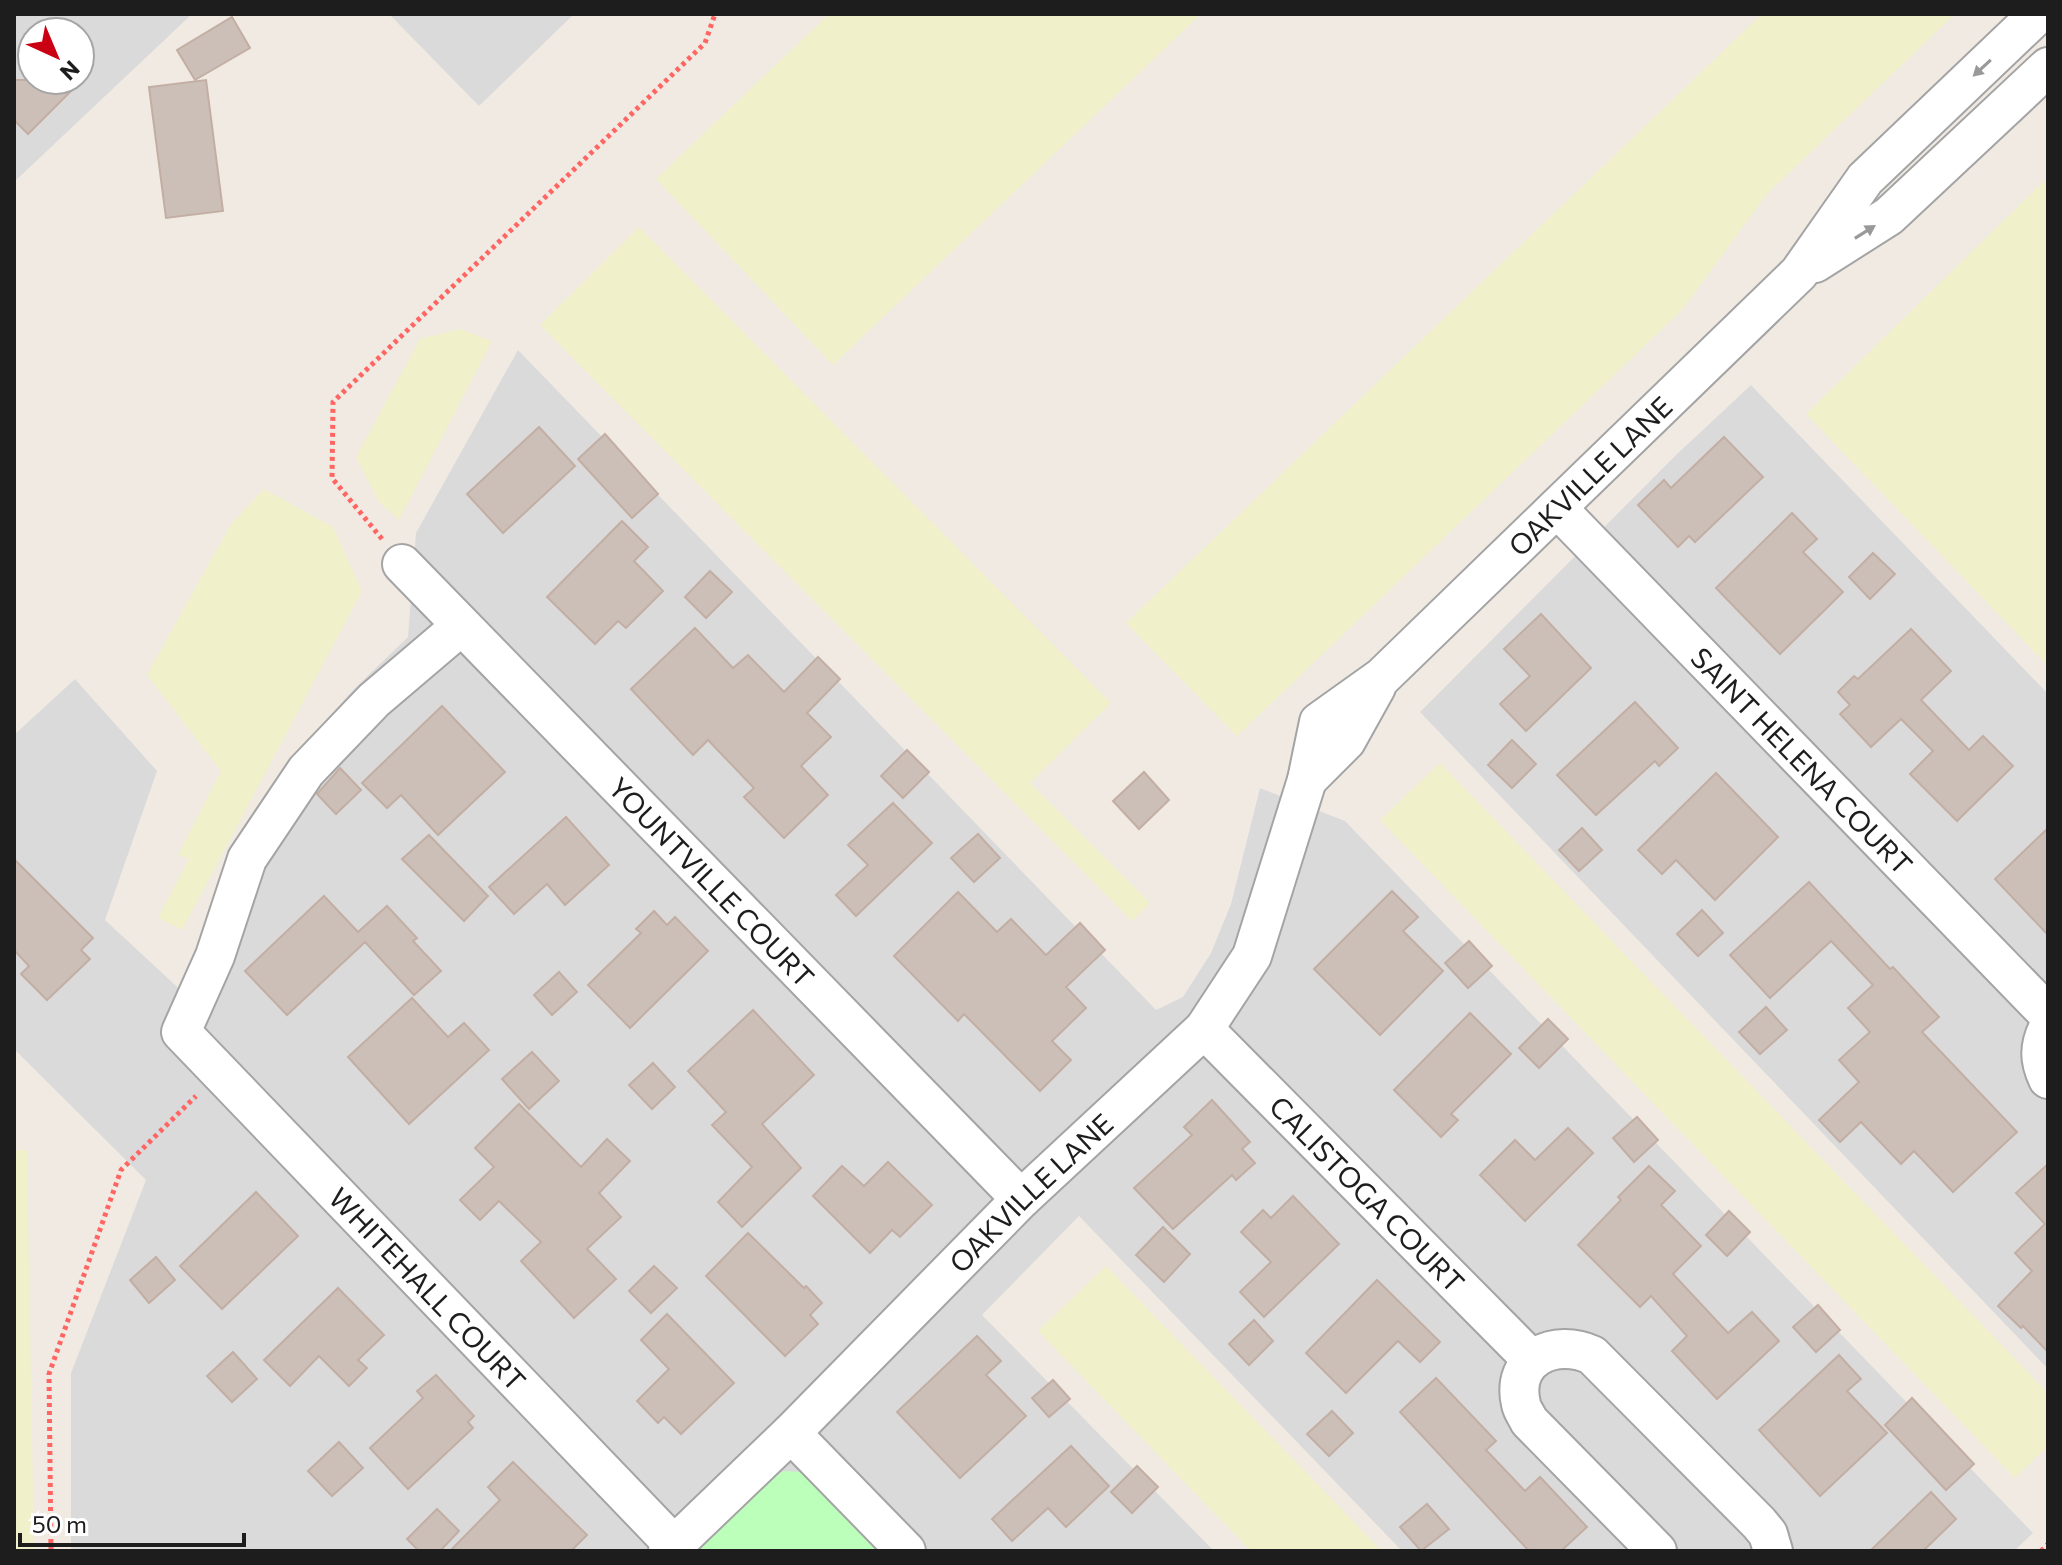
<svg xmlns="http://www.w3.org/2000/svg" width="2062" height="1565" viewBox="0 0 2062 1565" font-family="Commissioner,sans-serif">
	<rect width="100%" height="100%" fill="#f0eae2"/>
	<g fill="#dbdada" fill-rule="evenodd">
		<path d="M14,14h178l-178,168zM32,32h48v48h-48z"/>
		<polygon points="389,14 574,14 479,106"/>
		<polygon points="518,350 1156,1010 1183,997 1211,953 1231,904 1260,788 1345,821 2033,1533 2014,1551 1402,1551 1079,1216 982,1315 1214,1551 71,1551 71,1373 146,1180 14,1049 14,735 75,679 157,771 105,920 188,997 258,814 303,746 352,691 408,637 416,533"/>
		<polygon points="1751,385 2048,694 2048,1369 1420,712 1676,455"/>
	</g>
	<g fill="#f0f0cb">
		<polygon points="829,14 1201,14 833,365 656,179"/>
		<polygon points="1762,14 1955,14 1767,194 1682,310 1237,736 1126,623"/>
		<polygon points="2048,177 2048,666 1806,414"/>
		<polygon points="639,227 1111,703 1030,783 1150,903 1132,921 540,325"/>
		<polygon points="460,329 492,341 399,520 379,502 356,457 420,339"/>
		<polygon points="264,489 333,527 362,591 182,930 158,918 189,859 178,855 221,771 147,675 231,524"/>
		<polygon points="1440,763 2048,1393 2048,1446 2015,1478 1380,820"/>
		<polygon points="14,1150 27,1150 34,1551 14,1551"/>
		<polygon points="1106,1266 1382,1551 1251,1551 1038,1331"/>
	</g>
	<polygon fill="#bbffba" points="784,1471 817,1473 900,1551 689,1551 764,1481"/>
	<g fill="#ccbfb8" stroke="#c3aea3" stroke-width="2">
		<polygon points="232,17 250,48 195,80 177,50"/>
		<polygon points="14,80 82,80 28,134 14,120"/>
		<polygon points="206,80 223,211 166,218 149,87"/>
		<polygon points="539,427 575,466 503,533 467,494"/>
		<polygon points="605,434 658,494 632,518 578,459"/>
		<polygon points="1724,437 1763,477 1695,542 1689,536 1678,547 1638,505 1664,480 1671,488"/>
		<polygon points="1792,513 1817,539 1803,552 1843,592 1780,654 1716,588"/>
		<polygon points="622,521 648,547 634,561 663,591 626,628 618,621 595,644 547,597"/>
		<polygon points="1873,553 1895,574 1870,599 1849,577"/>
		<polygon points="710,571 732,592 706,618 685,597"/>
		<polygon points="1541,614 1591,668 1526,731 1500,704 1530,676 1504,649"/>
		<polygon points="695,628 733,668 748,655 784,692 818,657 840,679 807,713 831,737 801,766 828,795 784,838 744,797 754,788 708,740 693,755 631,689"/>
		<polygon points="1911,629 1951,671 1921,700 1969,750 1983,736 2013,766 1957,821 1910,774 1933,751 1901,719 1871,747 1840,714 1850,705 1838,692 1854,676 1858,679"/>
		<polygon points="1635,702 1678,748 1659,766 1655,761 1596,815 1557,775"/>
		<polygon points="442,706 505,772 438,835 401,795 387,808 362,783"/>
		<polygon points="1512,740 1536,764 1512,788 1488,765"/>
		<polygon points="907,750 929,772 903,798 881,776"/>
		<polygon points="340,768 361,790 336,814 317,794"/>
		<polygon points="1144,772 1169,800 1139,829 1113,801"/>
		<polygon points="1716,773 1778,837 1715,900 1676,860 1662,874 1638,850"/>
		<polygon points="893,803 932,843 856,916 836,895 868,865 848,845"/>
		<polygon points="566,817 609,865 565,905 547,884 514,914 489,887"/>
		<polygon points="1582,828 1602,850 1579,871 1559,850"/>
		<polygon points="2048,828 2048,935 1995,879"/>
		<polygon points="978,834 1000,858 974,882 951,858"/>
		<polygon points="429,835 488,896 464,921 402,859"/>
		<polygon points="14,859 93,938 81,950 90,959 47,1000 21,974 29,966 14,950"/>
		<polygon points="1809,882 1890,969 1893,967 1939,1017 1922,1032 2017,1132 1953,1192 1914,1151 1901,1164 1861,1122 1840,1142 1819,1120 1859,1082 1839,1060 1870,1032 1848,1008 1873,985 1831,941 1770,998 1730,955"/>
		<polygon points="1392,891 1418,917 1403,931 1443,971 1380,1035 1314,969"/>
		<polygon points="958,892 997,932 1011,919 1046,955 1080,923 1105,950 1066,987 1086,1008 1052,1041 1071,1060 1040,1091 964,1014 958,1021 894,956"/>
		<polygon points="324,896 358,932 387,906 417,938 413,941 441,971 414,995 365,942 287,1015 245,971"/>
		<polygon points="1702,910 1723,933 1698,956 1677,934"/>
		<polygon points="654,911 667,925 675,917 708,951 630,1028 588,985 641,933 636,929"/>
		<polygon points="1469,941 1492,966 1468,988 1445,963"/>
		<polygon points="559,972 577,992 552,1015 534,995"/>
		<polygon points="412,998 448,1037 464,1023 489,1050 409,1124 348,1057"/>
		<polygon points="1766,1007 1787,1030 1760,1054 1739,1032"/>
		<polygon points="753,1010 814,1075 762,1124 801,1168 742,1227 718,1202 752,1167 712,1125 726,1112 688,1071"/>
		<polygon points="1470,1013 1511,1054 1451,1114 1458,1120 1441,1137 1394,1090"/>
		<polygon points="1548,1019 1568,1039 1539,1068 1519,1048"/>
		<polygon points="532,1052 559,1081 529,1109 502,1079"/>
		<polygon points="653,1063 675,1087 652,1109 629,1085"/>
		<polygon points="1212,1100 1250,1142 1242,1149 1255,1163 1236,1180 1232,1175 1173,1229 1134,1188 1192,1135 1184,1127"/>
		<polygon points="519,1104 581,1167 607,1139 630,1161 599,1193 621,1217 587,1249 616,1279 574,1318 521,1261 541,1242 499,1201 480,1220 460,1200 494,1167 475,1148"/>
		<polygon points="1637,1117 1658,1140 1634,1162 1613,1138"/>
		<polygon points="1568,1128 1593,1153 1525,1221 1480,1175 1515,1140 1535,1160"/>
		<polygon points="888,1162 932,1205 900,1237 892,1230 870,1253 813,1196 842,1166 864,1186"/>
		<polygon points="2048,1164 2048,1352 2023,1326 2021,1328 1998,1306 2032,1271 2015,1253 2045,1224 2016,1193"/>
		<polygon points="1649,1166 1675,1191 1661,1205 1701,1246 1673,1274 1728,1333 1752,1312 1779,1341 1717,1399 1672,1351 1687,1336 1651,1296 1640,1307 1578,1245 1621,1200 1618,1197"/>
		<polygon points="256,1192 298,1236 222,1309 180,1266"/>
		<polygon points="1293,1196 1339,1244 1264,1317 1240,1292 1271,1262 1241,1232 1263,1210 1271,1218"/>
		<polygon points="1729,1211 1750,1232 1727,1256 1706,1235"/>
		<polygon points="1163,1227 1190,1254 1164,1282 1136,1255"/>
		<polygon points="748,1233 804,1288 806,1286 822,1303 810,1315 818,1324 785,1356 706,1276"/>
		<polygon points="156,1257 175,1280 149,1303 130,1280"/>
		<polygon points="654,1266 677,1288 651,1313 629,1291"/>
		<polygon points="1377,1280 1440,1342 1420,1362 1398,1341 1346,1393 1306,1353"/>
		<polygon points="338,1288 384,1335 358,1360 367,1368 349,1386 319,1356 290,1386 264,1360"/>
		<polygon points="1818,1305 1840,1330 1816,1352 1793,1327"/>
		<polygon points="667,1314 734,1383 681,1434 664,1417 658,1423 637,1401 669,1369 641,1340"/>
		<polygon points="1254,1320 1273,1341 1249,1365 1229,1344"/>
		<polygon points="977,1336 1001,1361 986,1375 1026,1416 960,1478 897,1412"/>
		<polygon points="233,1352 257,1379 232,1402 207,1376"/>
		<polygon points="1839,1355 1861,1379 1847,1391 1887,1433 1820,1496 1759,1430"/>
		<polygon points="436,1375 474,1416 468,1422 473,1428 408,1489 370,1448 423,1398 417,1391"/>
		<polygon points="1436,1378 1496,1441 1486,1450 1525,1491 1540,1477 1587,1527 1561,1551 1529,1551 1400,1412"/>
		<polygon points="1053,1380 1070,1399 1049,1417 1032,1398"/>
		<polygon points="1912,1398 1974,1464 1946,1490 1885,1425"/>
		<polygon points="1332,1411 1353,1433 1329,1456 1307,1434"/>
		<polygon points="339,1442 363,1468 332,1496 308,1471"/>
		<polygon points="1071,1446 1109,1486 1066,1527 1048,1508 1012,1541 992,1519"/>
		<polygon points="513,1462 587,1535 571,1551 450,1551 500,1500 488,1487"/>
		<polygon points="1137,1466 1158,1487 1132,1513 1111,1492"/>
		<polygon points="1931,1492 1956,1519 1923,1551 1870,1551"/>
		<polygon points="1427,1504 1449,1529 1421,1551 1400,1527"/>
		<polygon points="437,1509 459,1531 440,1551 419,1551 407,1539"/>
	</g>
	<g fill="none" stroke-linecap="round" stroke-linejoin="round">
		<defs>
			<g id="minor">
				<polyline points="1815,263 1889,216 2048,67"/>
				<path id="s1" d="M1557,508l491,506"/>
				<path id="s2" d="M402,564l619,635"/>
				<path id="s3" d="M461,626l-87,74 -68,71 -59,88 -32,97 -34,76 493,513"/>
				<polyline points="1307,780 1346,741 1376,687"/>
				<path d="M2048,1028c-9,19 -9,32 0,51"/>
				<path id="s4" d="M1204,1029l328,331"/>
				<polyline points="791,1433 906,1551"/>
				<path id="s5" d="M668,1551l123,-118 230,-234 183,-170 48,-73 55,-176 12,-58 63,-45 417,-404 66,-94 173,-165"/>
				<path d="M1657,1551l-128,-130c-2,-5 -7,-11 -8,-17 -11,-46 34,-66 71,-49l167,168 9,11 5,17"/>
			</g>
		</defs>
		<use href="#minor" stroke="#a4a4a4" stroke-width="42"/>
		<g stroke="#ff6563" stroke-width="5" stroke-dasharray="4 4" stroke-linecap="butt">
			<polyline points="382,539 332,478 333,402 705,43 715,14"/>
			<polyline points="51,1551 49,1374 121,1170 196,1096"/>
			<polyline points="2041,1551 2048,1544"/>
		</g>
		<use href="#minor" stroke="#fff" stroke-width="38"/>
	</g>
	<defs><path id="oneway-solid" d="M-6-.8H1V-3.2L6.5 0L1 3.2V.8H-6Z" transform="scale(2)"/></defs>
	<g fill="#999">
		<use href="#oneway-solid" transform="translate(1982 68) rotate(137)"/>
		<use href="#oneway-solid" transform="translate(1865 232) rotate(-32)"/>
	</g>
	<g text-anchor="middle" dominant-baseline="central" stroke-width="7" stroke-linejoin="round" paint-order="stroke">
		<g font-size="28" fill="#1d1d1d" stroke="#fff">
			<text stroke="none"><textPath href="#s5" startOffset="1446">OAKVILLE LANE</textPath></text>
			<text stroke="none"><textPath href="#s1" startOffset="352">SAINT HELENA COURT</textPath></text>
			<text stroke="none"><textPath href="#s2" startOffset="444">YOUNTVILLE COURT</textPath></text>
			<text stroke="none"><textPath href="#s5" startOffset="510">OAKVILLE LANE</textPath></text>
			<text stroke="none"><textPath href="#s4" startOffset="232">CALISTOGA COURT</textPath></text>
			<text stroke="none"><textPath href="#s3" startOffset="860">WHITEHALL COURT</textPath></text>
		</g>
	</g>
	<rect width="2062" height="1565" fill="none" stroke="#1d1d1d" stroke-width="32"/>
	<g transform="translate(56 56) rotate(136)"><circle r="38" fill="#ffffff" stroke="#a5a5a5" stroke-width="2"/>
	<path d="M0-6L14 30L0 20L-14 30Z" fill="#ca0013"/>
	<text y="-12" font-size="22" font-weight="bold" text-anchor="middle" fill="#1d1d1d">N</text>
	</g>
	<path d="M20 1533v12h224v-12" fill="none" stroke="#1d1d1d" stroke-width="4"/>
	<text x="32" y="1533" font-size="24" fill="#1d1d1d" stroke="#ffffff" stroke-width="6" paint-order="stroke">50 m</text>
</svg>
